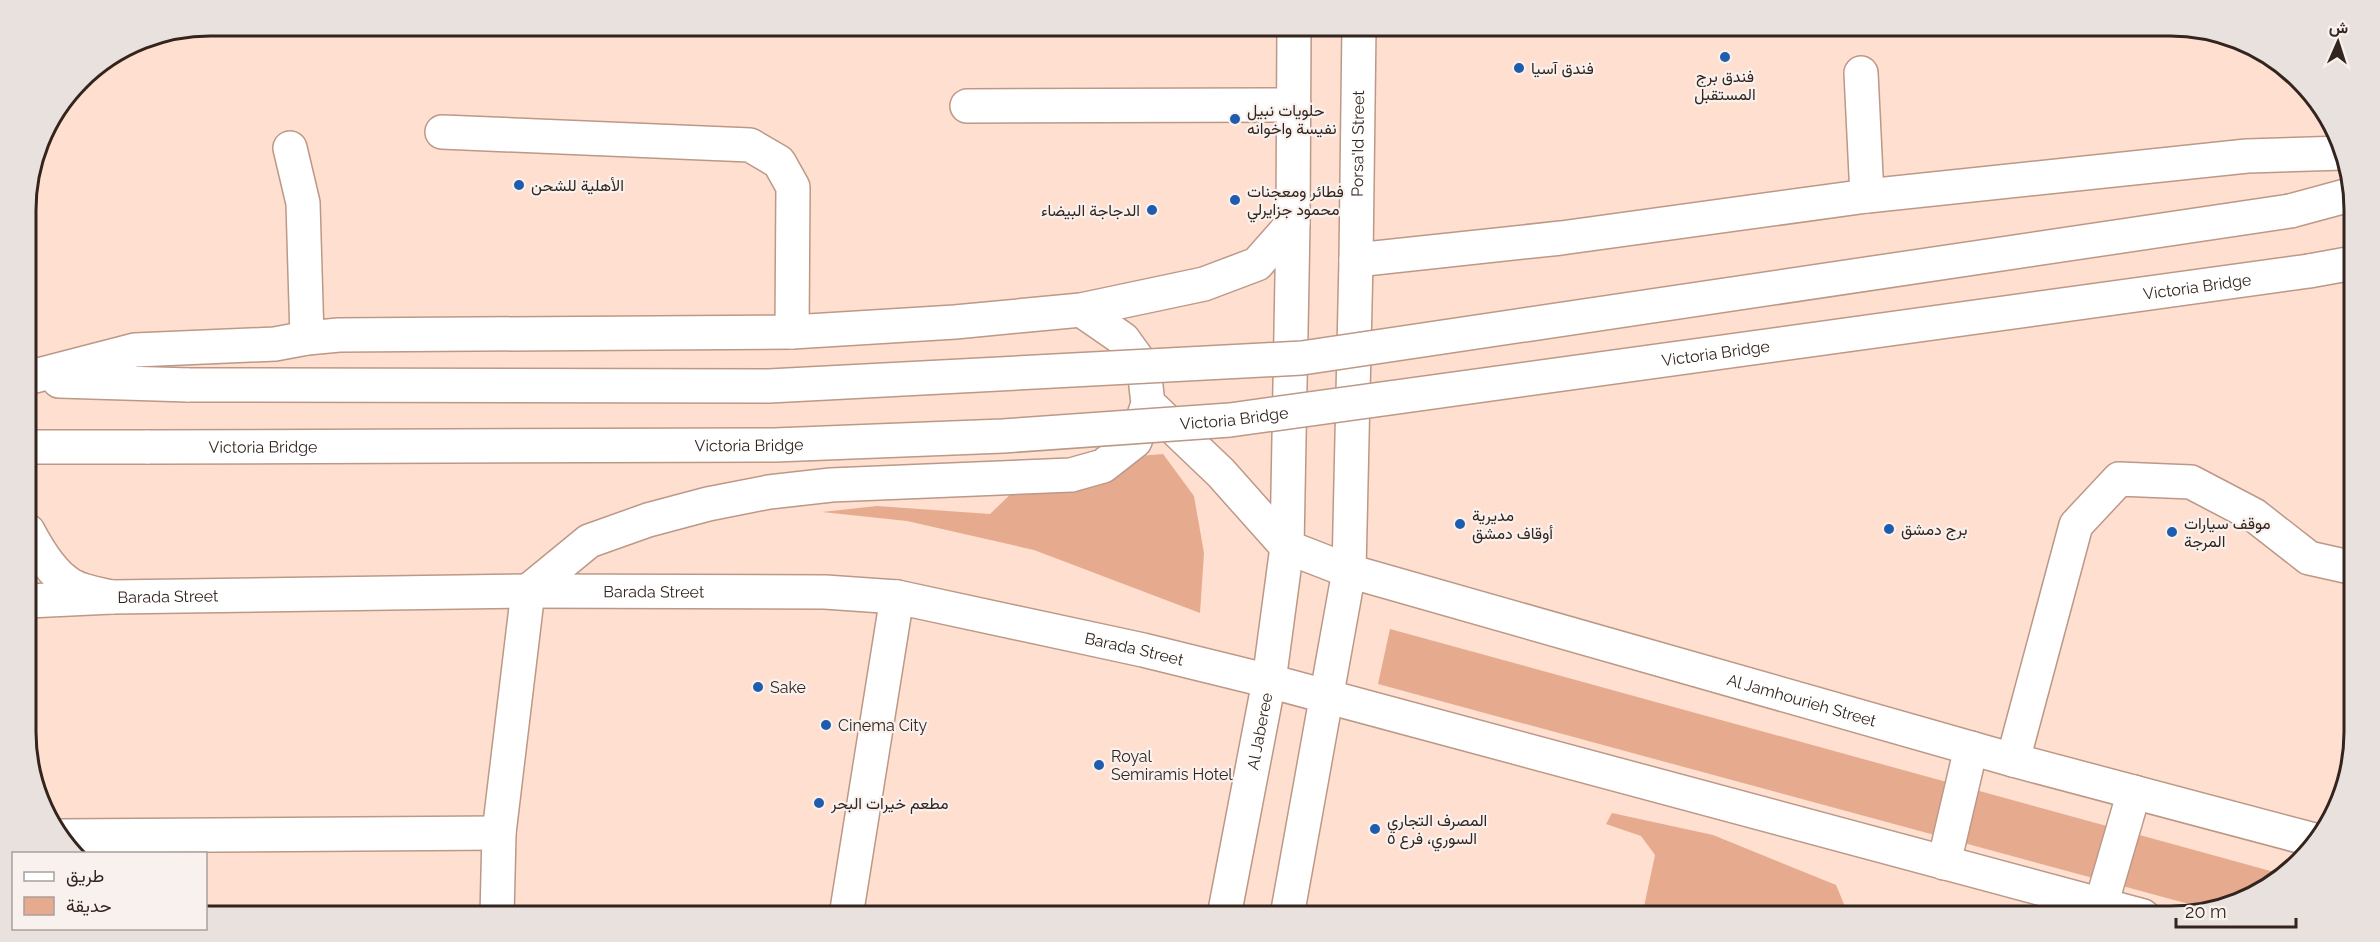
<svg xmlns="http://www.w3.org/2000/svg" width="2380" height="942" viewBox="0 0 2380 942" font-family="Raleway,Vazirmatn,sans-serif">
	<rect width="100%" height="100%" fill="#fedfd0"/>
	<g fill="#e6ab8e">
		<polygon points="1163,454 1194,496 1204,553 1200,613 1034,550 907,521 822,512 877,506 990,514 1042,464"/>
		<polygon points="1390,629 2187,848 2285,875 2230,907 2211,910 1378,684"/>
		<polygon points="1612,813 1713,835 1836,885 1849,916 1642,916 1655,855 1641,836 1606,824"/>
	</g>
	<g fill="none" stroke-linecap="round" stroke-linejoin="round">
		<defs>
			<g id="minor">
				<polyline points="1861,73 1867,196"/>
				<polyline points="967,106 1294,105"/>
				<polyline points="442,132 750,145 779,162 793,187 792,332"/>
				<polyline points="290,148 303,203 307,338"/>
				<path id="s1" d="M28,601l84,-4 416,-6 297,1 72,5 246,53 126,31"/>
				<polyline points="2013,760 2076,525 2119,479 2191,482 2254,515 2309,558 2354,568"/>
				<polyline points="62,836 499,833"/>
				<polyline points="497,916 499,833 528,591"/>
				<polyline points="846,916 897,597"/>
			</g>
			<g id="major">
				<path id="s2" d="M1154,409l67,64 66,74 62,24 664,189 305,81"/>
				<polyline points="1269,681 2143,916"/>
				<polyline points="1944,863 1971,748"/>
				<polyline points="2101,905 2134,792"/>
				<path id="s3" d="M1224,916l45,-235 18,-134 6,-324 1,-197"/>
				<path id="s4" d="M1287,916l62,-345 7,-311 3,-234"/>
			</g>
			<g id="highway">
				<polyline points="2290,211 2353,194"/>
				<polyline points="1356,260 1561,238 1867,196 2247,156 2343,153"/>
				<polyline points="2309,271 2353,263"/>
				<polyline points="27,378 135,350 275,344 307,338 339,335 792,332 955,322 1081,310 1204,284 1257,264 1293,223"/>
				<polyline points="59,381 189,385"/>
				<polyline points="27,447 149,447"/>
				<path d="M28,531c10,19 24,43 43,54 11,7 28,9 41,12"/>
				<polyline points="528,591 589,541 648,520 708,504 769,492 831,485 1071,475 1103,466 1135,441 1148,404 1144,368 1123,339 1081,310"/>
			</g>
		</defs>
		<use href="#minor" stroke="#bc9887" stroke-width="36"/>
		<use href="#major" stroke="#bc9887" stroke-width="36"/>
		<use href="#highway" stroke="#bc9887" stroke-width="36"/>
		<use href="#minor" stroke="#fff" stroke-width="33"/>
		<use href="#major" stroke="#fff" stroke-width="33"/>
		<use href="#highway" stroke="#fff" stroke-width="33"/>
		<defs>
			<g id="highway-bridge">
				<polyline points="189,385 769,386 1302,358 2290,211"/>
				<path id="s5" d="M149,447l626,-2 228,-9 227,-16 1079,-149"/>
			</g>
		</defs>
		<use href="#highway-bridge" stroke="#bc9887" stroke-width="36" stroke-linecap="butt"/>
		<use href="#highway-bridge" stroke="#fff" stroke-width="33"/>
	</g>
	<g fill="#1e5cad" stroke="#f9f1ee" stroke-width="2">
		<circle cx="1725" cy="57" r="6"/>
		<circle cx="1519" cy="68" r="6"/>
		<circle cx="1235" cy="119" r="6"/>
		<circle cx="519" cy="185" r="6"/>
		<circle cx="1235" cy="200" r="6"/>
		<circle cx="1152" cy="210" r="6"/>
		<circle cx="1460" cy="524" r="6"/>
		<circle cx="1889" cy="529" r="6"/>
		<circle cx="2172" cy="532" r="6"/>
		<circle cx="758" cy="687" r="6"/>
		<circle cx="826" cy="725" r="6"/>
		<circle cx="1099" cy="765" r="6"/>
		<circle cx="819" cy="803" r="6"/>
		<circle cx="1375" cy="829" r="6"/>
	</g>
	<g text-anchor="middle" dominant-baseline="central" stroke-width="4.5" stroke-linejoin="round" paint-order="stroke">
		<g font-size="16" fill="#33251e" stroke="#f9f1ee" text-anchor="start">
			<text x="1531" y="68">فندق آسيا</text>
			<text x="1725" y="76" text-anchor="middle">فندق برج<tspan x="1725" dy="18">المستقبل</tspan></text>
			<text x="1247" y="110">حلويات نبيل<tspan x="1247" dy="18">نفيسة واخوانه</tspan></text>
			<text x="531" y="185">الأهلية للشحن</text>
			<text x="1247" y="191">فطائر ومعجنات<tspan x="1247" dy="18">محمود جزايرلي</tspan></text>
			<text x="1140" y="210" text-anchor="end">الدجاجة البيضاء</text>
			<text x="1472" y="515">مديرية<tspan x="1472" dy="18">أوقاف دمشق</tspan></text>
			<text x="2184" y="523">موقف سيارات<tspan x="2184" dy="18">المرجة</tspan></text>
			<text x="1901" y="529">برج دمشق</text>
			<text x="770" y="687">Sake</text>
			<text x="838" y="725">Cinema City</text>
			<text x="1111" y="756">Royal<tspan x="1111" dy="18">Semiramis Hotel</tspan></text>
			<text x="831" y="803">مطعم خيرات البحر</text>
			<text x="1387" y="820">المصرف التجاري<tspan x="1387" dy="18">السوري، فرع ٥</tspan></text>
		</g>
		<g font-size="16" fill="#33251e" stroke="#f9f1ee">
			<text stroke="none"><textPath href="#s4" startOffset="778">Porsa'Id Street</textPath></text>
			<text stroke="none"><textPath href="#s5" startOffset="2058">Victoria Bridge</textPath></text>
			<text stroke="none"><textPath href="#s5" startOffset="1572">Victoria Bridge</textPath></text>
			<text stroke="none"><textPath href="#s5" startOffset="1086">Victoria Bridge</textPath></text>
			<text stroke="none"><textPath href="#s5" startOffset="600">Victoria Bridge</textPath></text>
			<text stroke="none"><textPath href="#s5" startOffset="114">Victoria Bridge</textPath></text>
			<text stroke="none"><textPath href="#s1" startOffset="626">Barada Street</textPath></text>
			<text stroke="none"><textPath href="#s1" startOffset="140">Barada Street</textPath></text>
			<text stroke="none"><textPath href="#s1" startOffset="1112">Barada Street</textPath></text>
			<text stroke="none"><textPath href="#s2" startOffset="729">Al Jamhourieh Street</textPath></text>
			<text stroke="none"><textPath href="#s3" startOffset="188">Al Jaberee</textPath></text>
		</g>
	</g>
	<path d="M0 0H2380V942H0ZM210 36H2170A174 174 0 0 1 2344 210V732A174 174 0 0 1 2170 906H210A174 174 0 0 1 36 732V210A174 174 0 0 1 210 36Z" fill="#e9e1dd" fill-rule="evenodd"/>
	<path fill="none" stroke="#33251e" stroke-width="3" d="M210 36H2170A174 174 0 0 1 2344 210V732A174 174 0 0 1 2170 906H210A174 174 0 0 1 36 732V210A174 174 0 0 1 210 36Z"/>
	<rect x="12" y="852" width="195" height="78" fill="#f9f1ee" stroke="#aa9f9b" stroke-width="1.5"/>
	<rect x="24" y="872" width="30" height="9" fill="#ffffff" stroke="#aa9f9b" stroke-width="1.5"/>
	<text x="66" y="882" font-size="18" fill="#33251e">طريق</text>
	<rect x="24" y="897" width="30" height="18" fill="#e6ab8e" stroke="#aa9f9b" stroke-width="1.5"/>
	<text x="66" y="912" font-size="18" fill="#33251e">حديقة</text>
	<g transform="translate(2338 42) rotate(3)" stroke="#f9f1ee" stroke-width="4.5" paint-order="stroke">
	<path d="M0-4.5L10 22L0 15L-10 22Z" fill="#33251e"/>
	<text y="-9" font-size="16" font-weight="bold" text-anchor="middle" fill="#33251e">ش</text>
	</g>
	<path d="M2176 918v9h120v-9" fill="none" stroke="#33251e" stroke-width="3"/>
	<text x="2185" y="918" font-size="18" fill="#33251e" stroke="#f9f1ee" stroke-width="4.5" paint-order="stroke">20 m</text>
</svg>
